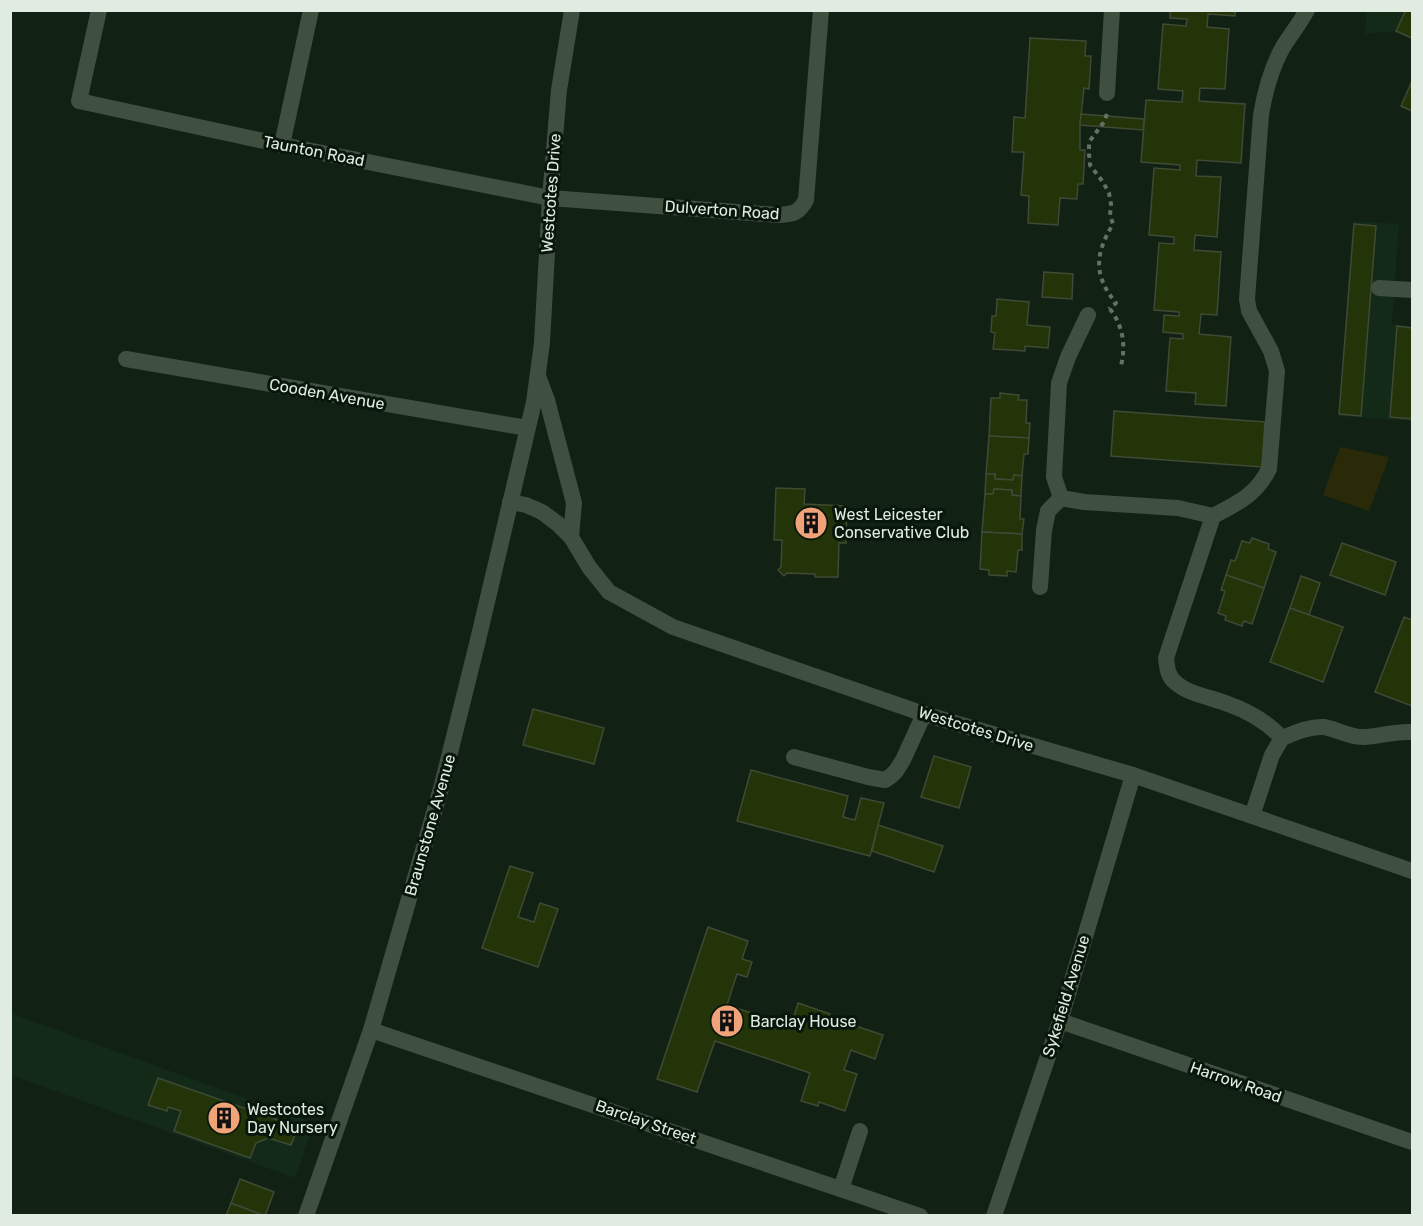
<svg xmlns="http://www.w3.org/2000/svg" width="1423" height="1226" viewBox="0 0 1423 1226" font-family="Rubik,sans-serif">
	<rect width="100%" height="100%" fill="#112114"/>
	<g fill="#142a19">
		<polygon points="1367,11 1412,11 1412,38 1396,31 1365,34"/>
		<polygon points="1353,221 1399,224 1392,324 1412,326 1412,421 1339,416"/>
		<polygon points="10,1013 314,1123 295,1178 11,1075"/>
	</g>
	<polygon fill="#2a2a09" points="1340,447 1389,457 1369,511 1323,495"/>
	<g fill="#233508" stroke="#3f4936" stroke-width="1.5">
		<polygon points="1170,10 1235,10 1235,16 1208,14 1207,27 1229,29 1225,89 1200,88 1199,101 1245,104 1241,163 1197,160 1196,176 1221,177 1217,237 1195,235 1194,250 1221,252 1217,315 1201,314 1199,334 1231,337 1226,406 1195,404 1196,393 1166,391 1170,338 1183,339 1183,334 1163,332 1164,315 1179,316 1179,312 1154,310 1159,243 1174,244 1174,237 1149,235 1154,168 1180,170 1180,165 1141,162 1146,100 1182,102 1183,91 1158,89 1163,24 1186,26 1187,19 1170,18"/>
		<polygon points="1406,10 1412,10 1412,38 1396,31"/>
		<polygon points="1030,38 1086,41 1085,56 1091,56 1089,89 1084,88 1080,125 1080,150 1085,150 1083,184 1078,184 1077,199 1060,198 1058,225 1028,223 1029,196 1021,195 1024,152 1012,152 1014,117 1025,118"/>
		<polygon points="1412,81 1412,111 1401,106"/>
		<polygon points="1081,114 1144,119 1143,130 1080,125"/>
		<polygon points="1354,224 1376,226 1361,416 1339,414"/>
		<polygon points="1044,272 1073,274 1072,299 1042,297"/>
		<polygon points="997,299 1029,302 1027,325 1050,327 1048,348 1025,346 1025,351 993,349 995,333 991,332 992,316 996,316"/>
		<polygon points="1397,326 1412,328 1412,419 1390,417"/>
		<polygon points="1000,393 1019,395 1018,400 1027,400 1026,423 1030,423 1029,438 989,436 991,398 1000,398"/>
		<polygon points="1114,411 1265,422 1262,467 1111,456"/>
		<polygon points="989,436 1029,438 1028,454 1024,454 1022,476 1014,475 1013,480 995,479 995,474 986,474"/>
		<polygon points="986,474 995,474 995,479 1013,480 1014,475 1022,476 1021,496 1012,495 1012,490 994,489 993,494 985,494"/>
		<polygon points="776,488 805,489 804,504 847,506 846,543 839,543 838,577 815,577 815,574 787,573 784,576 778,570 781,567 782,540 774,540"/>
		<polygon points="994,489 1012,490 1012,495 1021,496 1020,519 1024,519 1022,534 982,532 985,494 993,494"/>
		<polygon points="982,532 1022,534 1022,550 1018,550 1016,572 1007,571 1007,576 989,575 989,570 980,569"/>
		<polygon points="1252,538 1269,544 1268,549 1276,552 1264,588 1226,575 1231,560 1235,561 1242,541 1250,543"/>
		<polygon points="1342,543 1396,562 1385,595 1330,575"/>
		<polygon points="1226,575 1264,588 1252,624 1244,621 1242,626 1225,620 1226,616 1218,613 1225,591 1221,590"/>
		<polygon points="1301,576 1320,583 1309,615 1290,608"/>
		<polygon points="1290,608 1343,627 1323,682 1270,662"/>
		<polygon points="1404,617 1412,620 1412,706 1375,692"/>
		<polygon points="533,709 604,728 594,764 523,745"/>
		<polygon points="934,756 971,767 959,808 921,797"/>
		<polygon points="751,770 848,796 843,817 855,820 861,798 884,803 870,856 737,821"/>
		<polygon points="878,825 943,846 934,872 872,851"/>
		<polygon points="510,866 533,873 518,917 534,922 540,903 558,909 538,967 482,948"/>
		<polygon points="708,927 748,941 742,959 752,962 747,977 737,974 727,1005 791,1026 798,1003 830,1014 828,1017 883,1035 875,1059 851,1050 844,1070 857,1074 845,1111 819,1102 818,1106 801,1101 810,1073 715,1041 697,1092 657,1079"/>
		<polygon points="158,1078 298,1127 291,1145 268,1138 256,1143 250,1158 174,1131 181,1111 168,1107 167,1111 148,1105"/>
		<polygon points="240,1179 274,1192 265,1216 231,1203"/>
		<polygon points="231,1203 265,1216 226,1216"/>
	</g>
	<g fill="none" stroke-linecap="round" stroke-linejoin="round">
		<g stroke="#647266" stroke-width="4" stroke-dasharray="4.5 4.5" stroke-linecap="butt">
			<path d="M1107,114l-3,8 -15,20v12l1,11 13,17 6,11 2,11 -1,11 3,9c-18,30 -20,51 3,79l-7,6"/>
			<path d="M1110,309c13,17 16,36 11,57"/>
		</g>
		<g stroke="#3f5041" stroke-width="16">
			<path d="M1307,10c-7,13 -16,24 -24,37 -12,21 -18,44 -22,68l-14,184 2,12 22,40 6,20 -8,98c-13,26 -31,34 -56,47l-47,142c1,10 2,19 10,25 14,12 35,14 52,21 20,7 39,18 54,34 13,-5 28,-12 42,-11 13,2 27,11 41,10 17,-1 30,-6 47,-5"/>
			<polyline points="1107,93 1112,10"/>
			<polyline points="1088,315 1068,357 1059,383 1054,477 1061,498 1084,502 1178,508 1213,516"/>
			<polyline points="1040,587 1044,530 1048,511 1061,498"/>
			<polyline points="794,757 868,777 885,780 891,776 896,771 903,760 924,714"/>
			<polyline points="1252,816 1272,755 1282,738"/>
			<polyline points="841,1189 860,1131"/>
		</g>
		<g stroke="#3f5041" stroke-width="16">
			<path d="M99,10l-20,91 203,44 268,53 228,17c15,-1 20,-1 28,-15l15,-190"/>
			<polyline points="282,145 311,10"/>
			<polyline points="1379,288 1412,290"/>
			<polyline points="126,359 527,428"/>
			<polyline points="538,376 547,400 574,503 571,537"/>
			<polyline points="510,502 526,505 542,512 558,524 571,537 589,567 609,592 673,627 924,714 1133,775 1412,871"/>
			<polyline points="1060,1021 1412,1142"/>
			<polyline points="371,1030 920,1216"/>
			<polyline points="306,1216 371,1030 442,785 478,640 534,402 542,343 550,198 559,90 572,10"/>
			<polyline points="994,1216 1060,1021 1133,775"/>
		</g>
	</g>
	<defs>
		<symbol id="building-disc" viewBox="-11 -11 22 22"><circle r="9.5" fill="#f0a279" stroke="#08170b"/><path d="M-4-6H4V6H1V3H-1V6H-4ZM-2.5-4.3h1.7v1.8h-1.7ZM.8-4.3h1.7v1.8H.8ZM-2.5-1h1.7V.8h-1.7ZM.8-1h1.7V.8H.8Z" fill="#111"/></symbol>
	</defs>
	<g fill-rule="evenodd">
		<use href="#building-disc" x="792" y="504" width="38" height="38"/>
		<use href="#building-disc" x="708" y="1002" width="38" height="38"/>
		<use href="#building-disc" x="205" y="1099" width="38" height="38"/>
	</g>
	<g text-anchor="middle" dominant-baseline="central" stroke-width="6" stroke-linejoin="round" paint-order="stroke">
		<g font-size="16" fill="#e0ebe2" stroke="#08170b">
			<text transform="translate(314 151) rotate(11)">Taunton Road</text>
			<text transform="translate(551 193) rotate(-86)">Westcotes Drive</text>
			<text transform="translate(722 210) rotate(4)">Dulverton Road</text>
			<text transform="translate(327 394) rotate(10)">Cooden Avenue</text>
			<text transform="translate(976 729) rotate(17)">Westcotes Drive</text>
			<text transform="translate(430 825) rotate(-74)">Braunstone Avenue</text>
			<text transform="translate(1066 996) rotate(-73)">Sykefield Avenue</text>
			<text transform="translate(1236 1082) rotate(19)">Harrow Road</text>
			<text transform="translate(646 1122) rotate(19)">Barclay Street</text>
		</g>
		<g font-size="16" fill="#e0ebe2" stroke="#08170b" text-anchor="start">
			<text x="834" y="514">West Leicester<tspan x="834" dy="18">Conservative Club</tspan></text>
			<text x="750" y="1021">Barclay House</text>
			<text x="247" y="1109">Westcotes<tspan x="247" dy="18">Day Nursery</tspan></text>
		</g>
	</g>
	<rect width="1423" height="1226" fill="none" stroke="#e0ebe2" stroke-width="24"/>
</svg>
